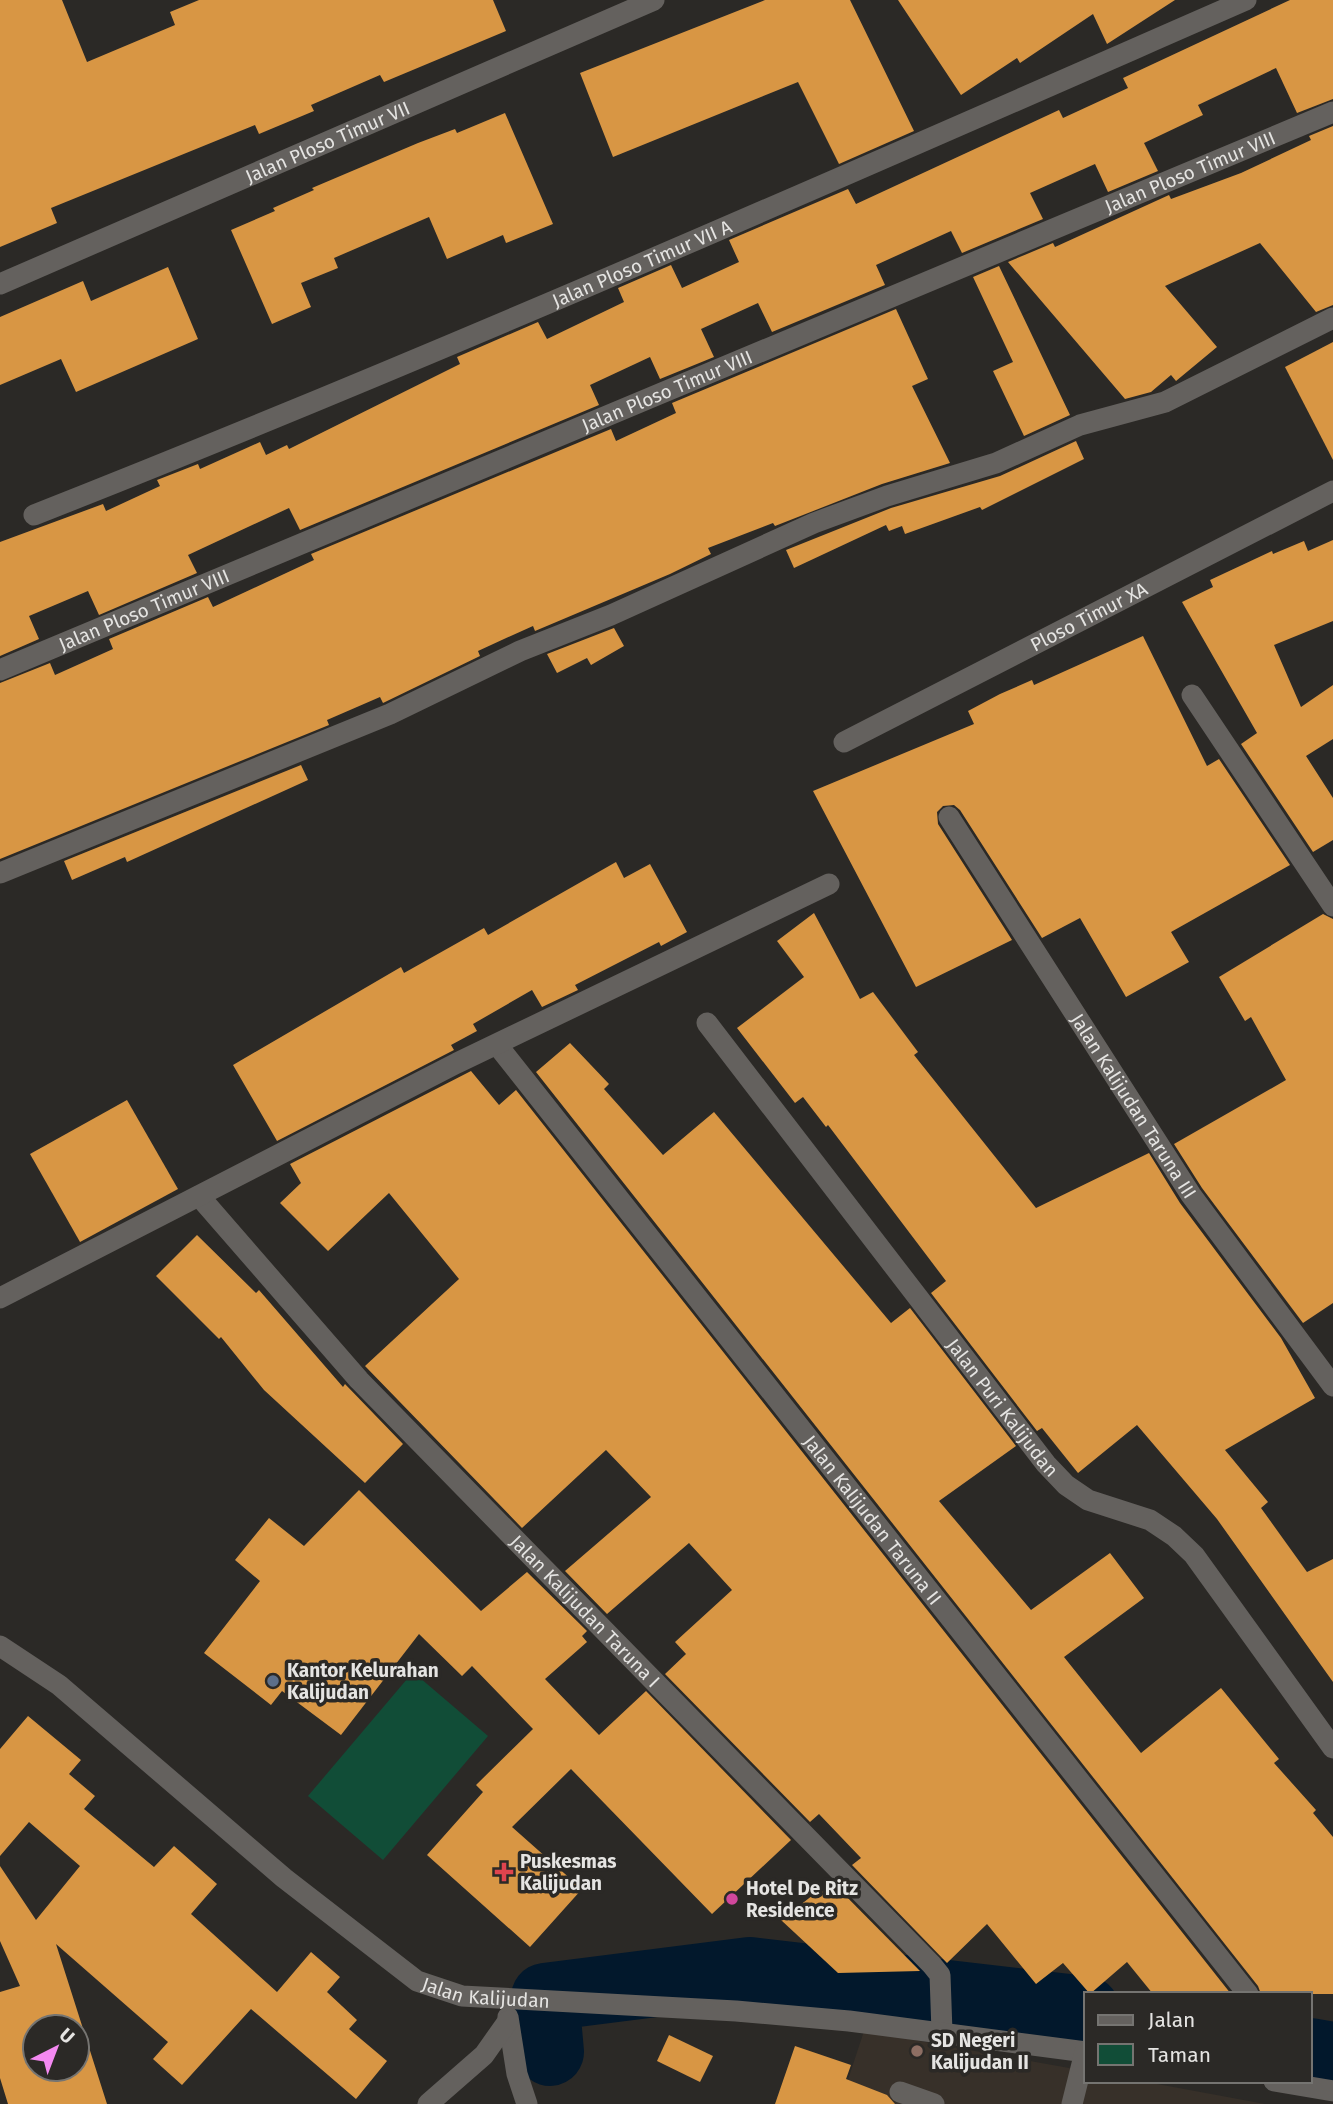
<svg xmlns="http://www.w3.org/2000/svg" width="1333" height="2104" viewBox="0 0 1333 2104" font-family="'Fira Sans',sans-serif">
	<rect width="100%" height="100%" fill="#2b2926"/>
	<polygon fill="#373029" points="864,2031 1086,2071 1086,2081 1141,2081 1265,2104 840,2104"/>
	<polygon fill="#114d37" points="413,1672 488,1736 383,1860 308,1796"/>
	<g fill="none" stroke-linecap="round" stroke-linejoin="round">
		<g stroke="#02182c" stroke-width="68">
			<polyline points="550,2052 545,1997 750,1971 1086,2010"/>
			<polyline points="1310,2052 1333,2056"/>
		</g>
	</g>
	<g fill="#d89644" fill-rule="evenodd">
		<polygon points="0,0 62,0 87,62 175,25 170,12 199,0 493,0 506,31 384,82 380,75 311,105 314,111 259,134 255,125 51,208 57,223 0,247"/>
		<polygon points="765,0 850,0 914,131 839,164 798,82 613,157 580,73"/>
		<polygon points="898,0 1175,0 1107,44 1093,14 1020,63 1017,58 961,95"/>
		<polygon points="1290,0 1333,0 1333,99 1297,113 1276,68 1198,105 1203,115 1144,143 1158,171 1108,192 1095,164 1030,193 1043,219 962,253 951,231 876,265 885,285 772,332 758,303 701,329 714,357 660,379 650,357 590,385 599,405 300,530 289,508 188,555 197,573 99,615 88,591 29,616 39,639 0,656 0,542 103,504 106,511 160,486 157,480 198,464 200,469 260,442 266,455 287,445 289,449 460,364 457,357 487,344 538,322 547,339 624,302 618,288 671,265 682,288 739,262 729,240 848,189 856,204 1059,110 1063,118 1128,88 1123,78"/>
		<polygon points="505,113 553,224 506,243 503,235 447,259 429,217 334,258 338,268 301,283 311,307 272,324 231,230 275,211 273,208 314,190 312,188 418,143 455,129 457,133"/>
		<polygon points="1333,126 1333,305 1316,312 1260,243 1165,286 1217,347 1176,381 1171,375 1151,392 1125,399 1008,262 1053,243 1055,247 1169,195 1171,199 1241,173 1311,140 1309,136"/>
		<polygon points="999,266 1070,415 1024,436 993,371 1013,362 973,277"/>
		<polygon points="168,267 198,339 76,392 61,359 0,385 0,317 83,281 91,301"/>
		<polygon points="896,309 928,379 912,386 950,463 882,484 775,526 773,523 708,548 711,554 670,574 535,631 533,626 504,639 478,651 480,656 383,703 380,697 327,720 329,725 0,859 0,683 50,663 55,675 113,649 109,639 208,597 213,607 314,560 311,554 611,429 616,441 676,413 672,403"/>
		<polygon points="1333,342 1333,460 1285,367"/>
		<polygon points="1076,441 1084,459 982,510 980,507 905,534 902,526 889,531 886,525 794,568 786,550 891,508 1000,476"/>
		<polygon points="1333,540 1333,621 1274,645 1301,707 1333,685 1333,739 1306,756 1333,798 1333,840 1313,852 1241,744 1257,733 1182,602 1213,587 1210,580 1272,551 1273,554 1304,541 1308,551"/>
		<polygon points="614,628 624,646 591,665 587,658 557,673 547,654"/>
		<polygon points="1143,636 1207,766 1219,759 1290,865 1171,932 1189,962 1126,997 1080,918 1042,938 960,810 954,805 943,806 937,812 938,824 1012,940 916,987 813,791 974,724 968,711 1000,694 1032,680 1034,685"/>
		<polygon points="301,765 308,780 127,862 125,857 72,880 64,861"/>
		<polygon points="616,862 624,878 650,864 687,932 661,946 659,942 575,985 578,990 542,1007 532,990 473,1024 477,1031 451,1045 454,1050 277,1141 233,1065 401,967 404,973 484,928 488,935"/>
		<polygon points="814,913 860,999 873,992 918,1052 914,1055 1036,1208 1149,1153 1180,1203 1281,1338 1315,1398 1225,1450 1268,1502 1261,1508 1307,1572 1333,1559 1333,1682 1217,1519 1137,1425 1078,1473 1042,1428 1037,1431 931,1293 946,1281 828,1125 826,1127 803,1097 795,1103 737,1028 804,977 777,941"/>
		<polygon points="1323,914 1333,919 1333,1303 1303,1323 1202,1188 1174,1144 1286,1080 1251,1017 1245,1021 1219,977"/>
		<polygon points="570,1043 609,1084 604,1089 663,1155 714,1112 891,1323 910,1308 1016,1446 939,1501 1031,1610 1110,1553 1144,1598 1064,1657 1141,1753 1221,1688 1279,1759 1274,1763 1316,1810 1313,1813 1333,1837 1333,1994 1261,1994 1258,1986 536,1072"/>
		<polygon points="471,1071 499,1105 516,1090 1231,1994 1153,1994 1127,1962 1090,1994 1063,1963 1036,1984 987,1924 947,1963 852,1865 861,1858 819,1814 810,1822 665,1674 686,1654 675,1642 732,1590 689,1543 607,1614 565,1571 651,1497 606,1450 522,1528 365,1366 459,1279 389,1193 328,1251 280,1203 301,1183 290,1164"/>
		<polygon points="127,1100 178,1189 80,1242 30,1154"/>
		<polygon points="197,1235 256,1293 259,1290 343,1387 345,1384 403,1444 365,1483 264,1390 221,1337 219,1339 156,1276"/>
		<polygon points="359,1490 481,1611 527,1572 587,1631 582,1636 587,1642 545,1679 599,1735 646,1691 791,1840 712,1914 571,1769 512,1827 582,1889 530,1947 427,1855 483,1792 476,1785 533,1729 472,1666 462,1676 419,1634 341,1735 282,1691 271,1705 204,1653 260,1581 235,1560 269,1518 304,1546"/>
		<path d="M28,1716l53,44 -12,14 26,22 -11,13 70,58 20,-21 43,38 -26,30 86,78 34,-40 29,25 -13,15 30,28 -8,9 38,32 -31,38 -105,-90 -69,76 -29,-26 15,-17 -112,-98 51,160h-99l-8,-26v-86l20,-6 -20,-45v-75l36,54 44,-54 -51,-44 -29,34v-107zM35,2027h42v42h-42z"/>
		<polygon points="831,1881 920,1971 838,1973 781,1920"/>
		<polygon points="669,2035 713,2056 700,2082 657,2061"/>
		<polygon points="795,2046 851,2065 846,2079 887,2095 895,2104 775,2104"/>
	</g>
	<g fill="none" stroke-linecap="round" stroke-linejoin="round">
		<g stroke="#64615e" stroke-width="21">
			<path id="s1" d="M0,284l654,-284"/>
			<path id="s2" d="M34,515c408,-161 810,-339 1212,-515"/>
			<path id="s3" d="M0,670l1333,-558"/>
			<polyline points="1192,695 1333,906"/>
			<path id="s4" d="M844,742l489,-251"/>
			<path id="s5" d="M949,817l242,378 142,191"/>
			<polyline points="0,873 390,714 520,651 611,615 814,523 887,496 996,463 1080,425 1165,402 1333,318"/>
			<path id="s6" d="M707,1023l339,441 20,21 22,15 62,20 24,16 20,19 139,193"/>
			<path id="s7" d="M498,1046l750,948"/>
			<path id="s8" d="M199,1196l160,184 573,585 8,10 2,57"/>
			<polyline points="0,1298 457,1063 829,884"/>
			<path id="s9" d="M0,1646l59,39 225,193 133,103 45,15 274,15 113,10 237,31"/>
			<polyline points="508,2017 517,2074 527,2104"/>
			<polyline points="1274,2081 1333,2091"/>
			<polyline points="900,2092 934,2104"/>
			<polyline points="428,2104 484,2055 508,2021"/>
			<polyline points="1072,2104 1085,2052"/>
		</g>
	</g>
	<circle fill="#5c6f8a" stroke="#2b2926" stroke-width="2.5" cx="273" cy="1681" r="7"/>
	<path fill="#e0444e" stroke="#2b2926" stroke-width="2.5" d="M500.5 1861.5h7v7h7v7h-7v7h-7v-7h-7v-7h7z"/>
	<circle fill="#d1479c" stroke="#2b2926" stroke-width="2.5" cx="732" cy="1899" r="7"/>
	<circle fill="#8d6e63" stroke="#2b2926" stroke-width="2.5" cx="917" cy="2051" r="7"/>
	<g text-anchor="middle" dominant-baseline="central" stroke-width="7" stroke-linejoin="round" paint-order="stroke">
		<g font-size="19" fill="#e5e4e2" stroke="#2b2926">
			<text stroke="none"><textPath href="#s1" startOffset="357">Jalan Ploso Timur VII</textPath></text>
			<text stroke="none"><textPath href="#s3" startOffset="1290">Jalan Ploso Timur VIII</textPath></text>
			<text stroke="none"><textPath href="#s2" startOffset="658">Jalan Ploso Timur VII A</textPath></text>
			<text stroke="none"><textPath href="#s3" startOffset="723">Jalan Ploso Timur VIII</textPath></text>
			<text stroke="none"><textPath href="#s3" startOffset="156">Jalan Ploso Timur VIII</textPath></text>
			<text stroke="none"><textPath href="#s4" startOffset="275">Ploso Timur XA</textPath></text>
			<text stroke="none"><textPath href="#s5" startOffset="343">Jalan Kalijudan Taruna III</textPath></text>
			<text stroke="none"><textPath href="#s6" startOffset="485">Jalan Puri Kalijudan</textPath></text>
			<text stroke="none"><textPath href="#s7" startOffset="604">Jalan Kalijudan Taruna II</textPath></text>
			<text stroke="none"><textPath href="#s8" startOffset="567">Jalan Kalijudan Taruna I</textPath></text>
			<text stroke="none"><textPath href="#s9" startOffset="606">Jalan Kalijudan</textPath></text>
		</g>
		<g font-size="19" font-weight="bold" fill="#e5e4e2" stroke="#2b2926" text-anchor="start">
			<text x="287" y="1670">Kantor Kelurahan<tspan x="287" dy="22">Kalijudan</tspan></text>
			<text x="520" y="1861">Puskesmas<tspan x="520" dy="22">Kalijudan</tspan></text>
			<text x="746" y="1888">Hotel De Ritz<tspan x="746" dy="22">Residence</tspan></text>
			<text x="931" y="2040">SD Negeri<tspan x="931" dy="22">Kalijudan II</tspan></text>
		</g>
	</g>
	<rect x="1084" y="1992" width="228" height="91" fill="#2b2926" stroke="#757471" stroke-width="2"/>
	<rect x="1098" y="2015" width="35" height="10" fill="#64615e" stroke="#757471" stroke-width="2"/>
	<text x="1148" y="2027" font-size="21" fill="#e5e4e2">Jalan</text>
	<rect x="1098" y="2044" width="35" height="21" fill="#114d37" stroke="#757471" stroke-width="2"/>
	<text x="1148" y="2062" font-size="21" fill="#e5e4e2">Taman</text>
	<g transform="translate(56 2048) rotate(42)"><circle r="33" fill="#2b2926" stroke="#757471" stroke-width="2"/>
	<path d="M0-5L12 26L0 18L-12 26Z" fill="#f489f1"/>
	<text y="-10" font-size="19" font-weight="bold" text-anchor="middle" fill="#e5e4e2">U</text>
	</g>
</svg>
